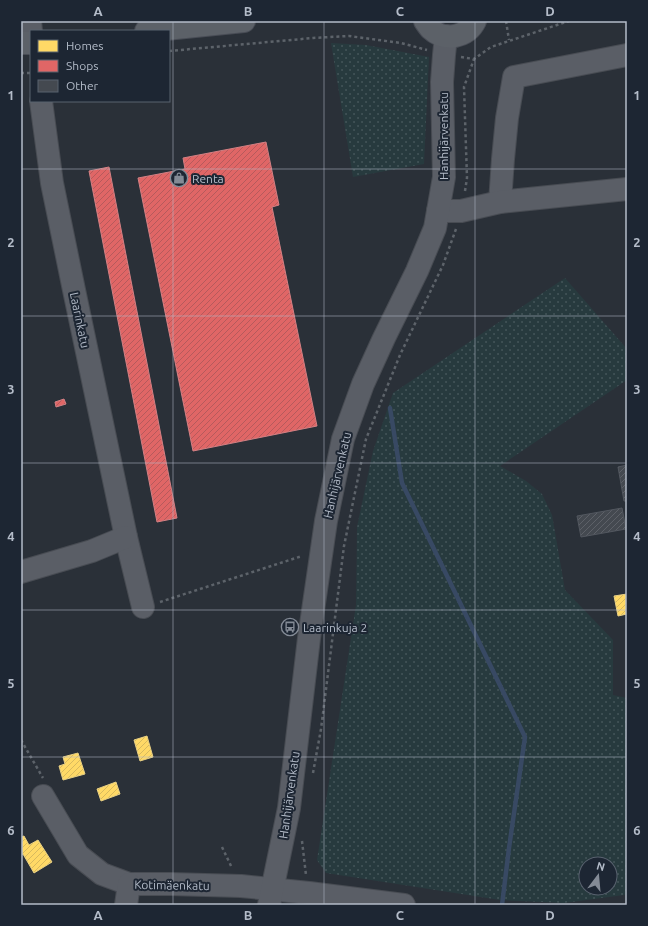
<svg xmlns="http://www.w3.org/2000/svg" width="648" height="926" viewBox="0 0 648 926" font-family="Ubuntu,sans-serif">
	<defs>
		<pattern id="grass-dots" width="8" height="8" patternUnits="userSpaceOnUse"><rect width="8" height="8" fill="#273a3e"/><path d="M2 2h.1M6 6h.1" fill="none" stroke="#445559" stroke-width="1.8" stroke-linecap="round"/></pattern>
		<pattern id="homes-hatch" width="6" height="6" patternUnits="userSpaceOnUse"><rect width="6" height="6" fill="#ffd966"/><path d="M-1 1l2-2M0 6l6-6M5 7l2-2" fill="none" stroke="#d7b95e"/></pattern>
		<pattern id="shops-hatch" width="6" height="6" patternUnits="userSpaceOnUse"><rect width="6" height="6" fill="#e06666"/><path d="M-1 1l2-2M0 6l6-6M5 7l2-2" fill="none" stroke="#b65a5c"/></pattern>
		<pattern id="building-hatch" width="6" height="6" patternUnits="userSpaceOnUse"><rect width="6" height="6" fill="#444950"/><path d="M-1 1l2-2M0 6l6-6M5 7l2-2" fill="none" stroke="#5d6168"/></pattern>
	</defs>
	<rect width="100%" height="100%" fill="#2a3038"/>
	<g fill="url(#grass-dots)" fill-rule="evenodd">
		<polygon points="331,43 366,45 429,57 424,164 353,177"/>
		<path d="M565,278l62,71v31l-127,86 26,15 16,13 10,21 13,75 48,50v55l14,3v196l-3,1 -60,8 -64,-3 -174,-27 -9,-13 39,-255 1,-78 16,-76 20,-58zM586,864h24v24h-24z"/>
	</g>
	<g fill="url(#homes-hatch)" stroke="#e8d084">
		<polygon points="627,594 627,614 618,616 614,596"/>
		<polygon points="147,736 153,757 140,761 134,740"/>
		<polygon points="78,753 85,774 63,780 59,766 65,764 63,757"/>
		<polygon points="116,782 120,794 101,801 97,789"/>
		<polygon points="24,836 29,845 38,840 52,862 34,873 23,854 21,855 21,837"/>
	</g>
	<g fill="url(#shops-hatch)" stroke="#d38084">
		<polygon points="266,142 279,205 272,207 317,426 193,451 138,178 185,169 183,158"/>
		<polygon points="109,167 177,518 157,522 89,171"/>
		<polygon points="64,399 66,404 56,407 55,402"/>
	</g>
	<g fill="none" stroke-linecap="round" stroke-linejoin="round">
		<polyline stroke="#384963" stroke-width="4.5" points="390,408 402,483 525,737 509,848 502,905"/>
	</g>
	<g fill="url(#building-hatch)" stroke="#52575f">
		<polygon points="627,465 627,501 624,501 618,467"/>
		<polygon points="622,508 626,529 581,537 577,516"/>
	</g>
	<g fill="none" stroke-linecap="round" stroke-linejoin="round">
		<defs>
			<g id="minor">
				<polyline points="30,21 31,31"/>
				<polyline points="41,101 52,183 74,290 126,537 143,607"/>
				<polyline points="500,202 503,159 507,118 514,77 627,55"/>
				<polyline points="438,211 461,211 500,202 627,189"/>
				<polyline points="21,572 92,551 126,537"/>
				<polyline points="43,796 78,855 102,874 129,884 170,884 241,886 309,893 404,905"/>
				<polyline points="126,905 129,884"/>
				<polyline points="269,905 289,808 309,638 326,521 343,439 363,384 384,338 417,271 435,228 444,177 442,82 444,55 446,36"/>
			</g>
			<g id="major">
				<path d="M425,21c2,3 4,6 6,8 14,13 36,8 44,-8"/>
				<polyline points="146,31 244,21"/>
				<polyline points="21,43 31,43"/>
			</g>
		</defs>
		<use href="#minor" stroke="#484c53" stroke-width="24"/>
		<use href="#major" stroke="#484c55" stroke-width="24"/>
		<g stroke="#5d636a" stroke-width="2.5" stroke-dasharray="3 3" stroke-linecap="butt">
			<polyline points="506,21 509,40"/>
			<polyline points="169,51 313,38 349,36 401,43 427,50"/>
			<polyline points="461,57 474,59 491,47 569,21"/>
			<polyline points="21,73 31,73"/>
			<polyline points="465,191 467,178 464,87 474,59"/>
			<polyline points="160,602 302,556"/>
			<polyline points="21,740 43,778"/>
			<polyline points="313,773 321,729 344,546 366,439 400,355 443,265 456,229"/>
			<polyline points="302,841 306,875"/>
			<polyline points="222,847 232,868"/>
		</g>
		<use href="#minor" stroke="#5a5e66" stroke-width="22"/>
		<use href="#major" stroke="#5c6168" stroke-width="22"/>
	</g>
	<path fill="none" stroke="#b4bcc9" stroke-width="1" stroke-opacity="0.55" d="M173,21v884M324,21v884M475,21v884M21,169h606M21,316h606M21,463h606M21,610h606M21,757h606"/>
	<defs>
		<symbol id="shop-ring" viewBox="-11 -11 22 22"><circle r="9.5" fill="#1d2633" stroke="#848b96" stroke-width="1.5"/><path d="M-5-2.5h2.3a2.7 3.5 0 0 1 5.4 0H5L5.5 6h-11ZM-1.5-2.5h3a1.5 2.3 0 0 0-3 0Z" fill="#848b96"/></symbol>
		<symbol id="bus-ring" viewBox="-11 -11 22 22"><circle r="9.5" fill="#1d2633" stroke="#848b96" stroke-width="1.5"/><path d="M-5-6H5V4H4V6H2V4H-2V6H-4V4H-5ZM-3.5-4V0h7V-4ZM-3.5 1.2v1.5H-2V1.2ZM2 1.2v1.5H3.5V1.2Z" fill="#848b96"/></symbol>
	</defs>
	<g fill-rule="evenodd">
		<use href="#shop-ring" x="169" y="168" width="20" height="20"/>
		<use href="#bus-ring" x="280" y="617" width="20" height="20"/>
	</g>
	<g text-anchor="middle" dominant-baseline="central" stroke-width="4" stroke-linejoin="round" paint-order="stroke">
		<g font-size="12" fill="#b4bcc9" stroke="#1d2633">
			<text transform="translate(443 136) rotate(-90)">Hanhijärvenkatu</text>
			<text transform="translate(80 320) rotate(78)">Laarinkatu</text>
			<text transform="translate(337 475) rotate(-77)">Hanhijärvenkatu</text>
			<text transform="translate(289 795) rotate(-82)">Hanhijärvenkatu</text>
			<text transform="translate(172 885) rotate(1)">Kotimäenkatu</text>
		</g>
		<g font-size="12" fill="#b4bcc9" stroke="#1d2633" text-anchor="start">
			<text x="192" y="178">Renta</text>
			<text x="303" y="627">Laarinkuja 2</text>
		</g>
	</g>
	<rect width="648" height="926" fill="none" stroke="#1d2633" stroke-width="44"/>
	<rect x="30" y="30" width="140" height="72" fill="#1d2633" stroke="#59626f"/>
	<rect x="38" y="40" width="20" height="12" fill="#ffd966" stroke="#59626f"/>
	<text x="66" y="50" font-size="12" fill="#b4bcc9">Homes</text>
	<rect x="38" y="60" width="20" height="12" fill="#e06666" stroke="#59626f"/>
	<text x="66" y="70" font-size="12" fill="#b4bcc9">Shops</text>
	<rect x="38" y="80" width="20" height="12" fill="#444950" stroke="#59626f"/>
	<text x="66" y="90" font-size="12" fill="#b4bcc9">Other</text>
	<g transform="translate(598 876) rotate(16)"><circle r="19" fill="#1d2633" stroke="#59626f"/>
	<path d="M0-3L7 15L0 10L-7 15Z" fill="#848b96"/>
	<text y="-6" font-size="11" font-weight="bold" text-anchor="middle" fill="#b4bcc9">N</text>
	</g>
	<rect x="22" y="22" width="604" height="882" fill="none" stroke="#b4bcc9" stroke-width="1.5"/>
	<g font-size="13" text-anchor="middle" font-weight="bold" fill="#b4bcc9">
		<text x="98" y="16">A</text>
		<text x="248" y="16">B</text>
		<text x="400" y="16">C</text>
		<text x="550" y="16">D</text>
		<text x="11" y="100">1</text>
		<text x="637" y="100">1</text>
		<text x="11" y="247">2</text>
		<text x="637" y="247">2</text>
		<text x="11" y="394">3</text>
		<text x="637" y="394">3</text>
		<text x="11" y="541">4</text>
		<text x="637" y="541">4</text>
		<text x="11" y="688">5</text>
		<text x="637" y="688">5</text>
		<text x="11" y="835">6</text>
		<text x="637" y="835">6</text>
		<text x="98" y="920">A</text>
		<text x="248" y="920">B</text>
		<text x="400" y="920">C</text>
		<text x="550" y="920">D</text>
	</g>
</svg>
